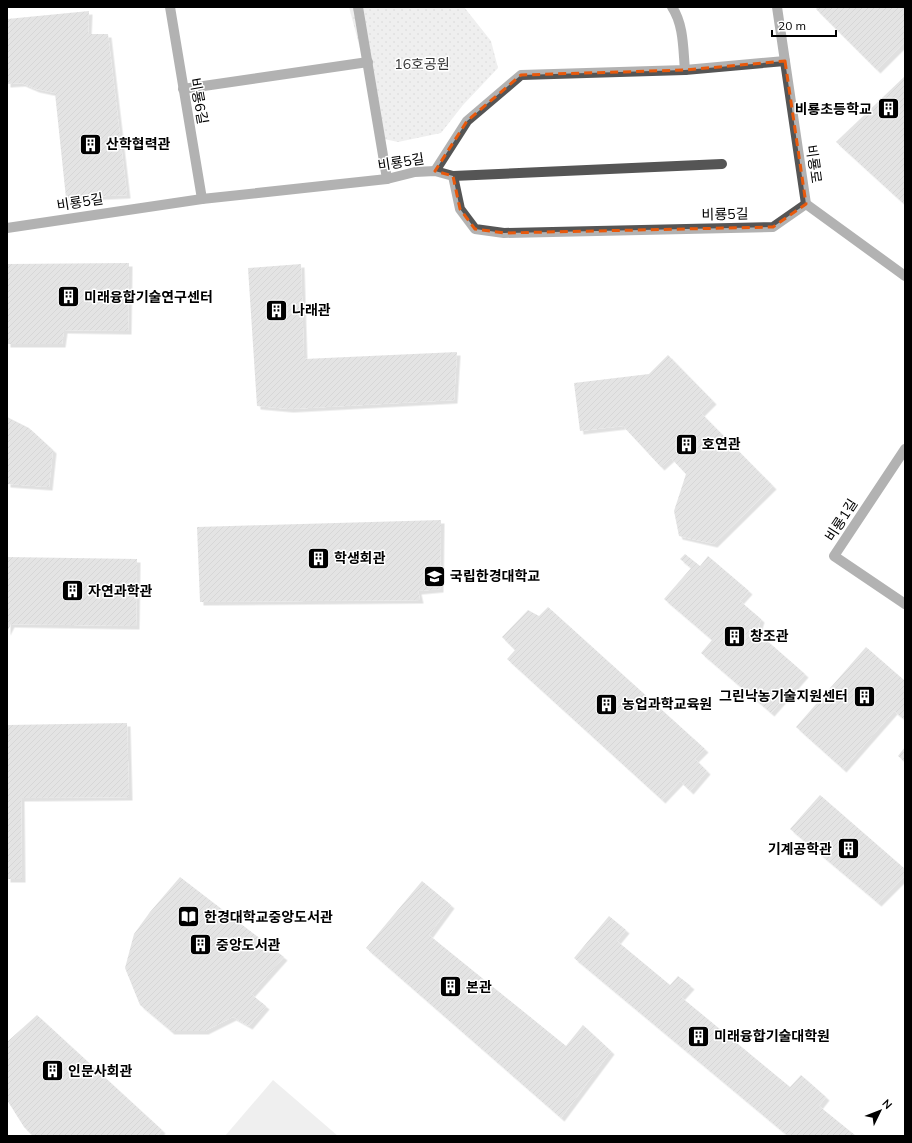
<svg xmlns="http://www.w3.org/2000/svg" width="912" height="1143" viewBox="0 0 912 1143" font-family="Mulish,'Noto Sans KR',sans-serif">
	<defs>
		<pattern id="park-dots" width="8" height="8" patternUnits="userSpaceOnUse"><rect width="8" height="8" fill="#dcdcdc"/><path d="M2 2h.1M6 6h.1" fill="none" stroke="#bbb" stroke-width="1.8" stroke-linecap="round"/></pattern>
		<pattern id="building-hatch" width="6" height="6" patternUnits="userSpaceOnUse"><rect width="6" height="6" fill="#c4c4c4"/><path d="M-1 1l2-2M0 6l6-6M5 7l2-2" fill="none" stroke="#a7a7a7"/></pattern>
		<filter id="shadow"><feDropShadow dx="3.5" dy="3.5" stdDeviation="0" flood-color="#0004"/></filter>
	</defs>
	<rect width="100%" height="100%" fill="#fff"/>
	<polygon fill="url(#park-dots)" points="349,7 464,7 491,41 498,68 463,105 441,133 398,142 384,139"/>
	<polygon fill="#dcdcdc" points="273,1080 338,1136 225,1136"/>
	<g fill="url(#building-hatch)" filter="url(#shadow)">
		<polygon points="818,7 905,7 905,42 877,70 816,9"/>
		<polygon points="89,11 88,34 108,34 127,195 66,198 55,93 36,89 22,83 7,84 7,19"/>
		<polygon points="905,76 905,205 836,142"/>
		<polygon points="129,263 128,331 64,330 62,344 7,344 7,264"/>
		<polygon points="301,264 304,359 457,352 454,400 290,409 257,406 248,268"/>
		<polygon points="668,355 713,401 701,413 773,486 714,544 679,536 674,511 686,474 671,458 661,467 623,426 580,431 574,383 649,374"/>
		<polygon points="7,417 29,428 53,450 49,487 7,484"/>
		<polygon points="441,520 440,589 418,591 420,600 200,602 197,527"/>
		<polygon points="685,554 700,566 708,556 749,591 740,601 761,619 757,632 805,674 771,713 701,653 712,640 664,599 691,568 680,559"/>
		<polygon points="7,557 137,559 136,626 11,624 7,632"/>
		<polygon points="548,607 705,749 695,759 707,771 690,791 680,781 662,800 507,659 515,650 502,637 528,610 539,616"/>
		<polygon points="866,647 905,681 905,720 894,711 843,769 796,727"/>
		<polygon points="127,723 129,797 21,798 22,879 7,879 7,725"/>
		<polygon points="905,747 905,762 898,756"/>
		<polygon points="820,795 905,869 905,876 878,903 790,829"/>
		<polygon points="180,877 284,957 251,994 266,1006 249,1026 233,1017 205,1031 171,1031 140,1005 125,968 134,934 150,912"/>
		<polygon points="422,881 451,905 429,935 566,1046 583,1025 611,1051 561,1118 366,948"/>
		<polygon points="609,916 626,930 617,941 670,985 678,976 691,986 681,997 790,1087 801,1075 826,1097 819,1106 856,1136 788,1136 574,958"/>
		<polygon points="37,1015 162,1130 157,1136 33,1136 24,1127 7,1100 7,1042"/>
	</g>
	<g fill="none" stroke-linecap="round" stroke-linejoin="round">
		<g stroke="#555" stroke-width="10">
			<polyline points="170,7 202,199"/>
			<polyline points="358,7 387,179"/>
			<path d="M672,7c12,18 11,42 13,63"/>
			<polyline points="777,7 806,204 905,276"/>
			<polyline points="183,89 368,62"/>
			<polyline points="435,171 467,121 521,75 685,70 785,61"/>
			<polyline points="453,176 722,164"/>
			<polyline points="7,228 202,199 387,179 415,172 435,171 453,176 460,209 475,229 504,233 773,227 806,204"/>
			<polyline points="905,449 834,556 905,604"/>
		</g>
	</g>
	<path d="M0 0H912V1143H0ZM785,61l21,143 -33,23 -269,6 -29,-4 -15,-20 -7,-33 -18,-5 32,-50 54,-46 164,-5z" fill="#fff" fill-opacity=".55" fill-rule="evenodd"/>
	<path fill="none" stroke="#e8590c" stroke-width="3" stroke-dasharray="8 5" stroke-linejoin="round" d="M785,61l21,143 -33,23 -269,6 -29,-4 -15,-20 -7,-33 -18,-5 32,-50 54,-46 164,-5z"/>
	<defs>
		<symbol id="building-square" viewBox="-11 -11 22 22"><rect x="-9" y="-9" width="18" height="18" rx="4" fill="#000" stroke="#fff"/><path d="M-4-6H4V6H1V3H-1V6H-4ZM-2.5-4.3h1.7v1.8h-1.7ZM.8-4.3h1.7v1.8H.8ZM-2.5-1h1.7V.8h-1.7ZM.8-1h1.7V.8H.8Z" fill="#fff"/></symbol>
		<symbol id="university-square" viewBox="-11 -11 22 22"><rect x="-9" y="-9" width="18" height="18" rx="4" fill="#000" stroke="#fff"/><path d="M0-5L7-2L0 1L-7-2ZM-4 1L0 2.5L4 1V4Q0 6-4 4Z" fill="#fff"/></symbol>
		<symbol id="library-square" viewBox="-11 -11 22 22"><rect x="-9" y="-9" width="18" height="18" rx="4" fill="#000" stroke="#fff"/><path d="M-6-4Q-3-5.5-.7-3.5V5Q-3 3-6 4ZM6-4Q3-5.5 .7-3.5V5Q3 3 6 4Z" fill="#fff"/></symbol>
	</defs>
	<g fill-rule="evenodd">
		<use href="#building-square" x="876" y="96" width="25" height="25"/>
		<use href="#building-square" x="78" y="132" width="25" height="25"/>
		<use href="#building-square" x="56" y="284" width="25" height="25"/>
		<use href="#building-square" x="264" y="298" width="25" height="25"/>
		<use href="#building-square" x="674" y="432" width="25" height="25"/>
		<use href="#building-square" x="306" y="546" width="25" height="25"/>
		<use href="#university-square" x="422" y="564" width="25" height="25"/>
		<use href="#building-square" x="60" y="578" width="25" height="25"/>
		<use href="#building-square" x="722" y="624" width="25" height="25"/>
		<use href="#building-square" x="852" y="684" width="25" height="25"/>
		<use href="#building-square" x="594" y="692" width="25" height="25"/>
		<use href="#building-square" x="836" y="836" width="25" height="25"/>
		<use href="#library-square" x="176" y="904" width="25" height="25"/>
		<use href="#building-square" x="188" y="932" width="25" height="25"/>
		<use href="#building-square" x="438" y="974" width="25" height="25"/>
		<use href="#building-square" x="686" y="1024" width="25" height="25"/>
		<use href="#building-square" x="40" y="1058" width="25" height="25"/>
	</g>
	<g text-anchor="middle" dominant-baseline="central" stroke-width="3" stroke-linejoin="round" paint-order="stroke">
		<g font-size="14" fill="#333" stroke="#fff">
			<text x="422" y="64">16호공원</text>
		</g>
		<g font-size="14" fill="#000" stroke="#fff">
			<text transform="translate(199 101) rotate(80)">비룡6길</text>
			<text transform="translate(401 162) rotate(-9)">비룡5길</text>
			<text transform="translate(814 164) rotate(82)">비룡로</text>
			<text transform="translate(80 202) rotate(-9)">비룡5길</text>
			<text transform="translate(725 214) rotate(-1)">비룡5길</text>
			<text transform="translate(841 520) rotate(-57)">비룡1길</text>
		</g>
		<g font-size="14" font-weight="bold" fill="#000" stroke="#fff" text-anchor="start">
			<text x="872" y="109" text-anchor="end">비룡초등학교</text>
			<text x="106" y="144">산학협력관</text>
			<text x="84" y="297">미래융합기술연구센터</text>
			<text x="292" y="310">나래관</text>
			<text x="702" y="444">호연관</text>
			<text x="334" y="558">학생회관</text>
			<text x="450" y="576">국립한경대학교</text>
			<text x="88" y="591">자연과학관</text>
			<text x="750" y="636">창조관</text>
			<text x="848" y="696" text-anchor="end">그린낙농기술지원센터</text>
			<text x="622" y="704">농업과학교육원</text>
			<text x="832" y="849" text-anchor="end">기계공학관</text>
			<text x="204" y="917">한경대학교중앙도서관</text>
			<text x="216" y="945">중앙도서관</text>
			<text x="466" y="987">본관</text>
			<text x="714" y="1036">미래융합기술대학원</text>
			<text x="68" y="1071">인문사회관</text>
		</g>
	</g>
	<rect width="912" height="1143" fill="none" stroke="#000000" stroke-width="16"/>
	<g transform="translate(880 1111) rotate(47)" stroke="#ffffff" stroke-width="3" paint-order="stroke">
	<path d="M0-3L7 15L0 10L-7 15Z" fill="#000000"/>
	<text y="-6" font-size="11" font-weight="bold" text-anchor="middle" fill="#000000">N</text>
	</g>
	<path d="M772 30v6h64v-6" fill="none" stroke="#000000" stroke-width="2"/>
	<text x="778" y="30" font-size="12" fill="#000000" stroke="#ffffff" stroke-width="3" paint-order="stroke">20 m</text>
</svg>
